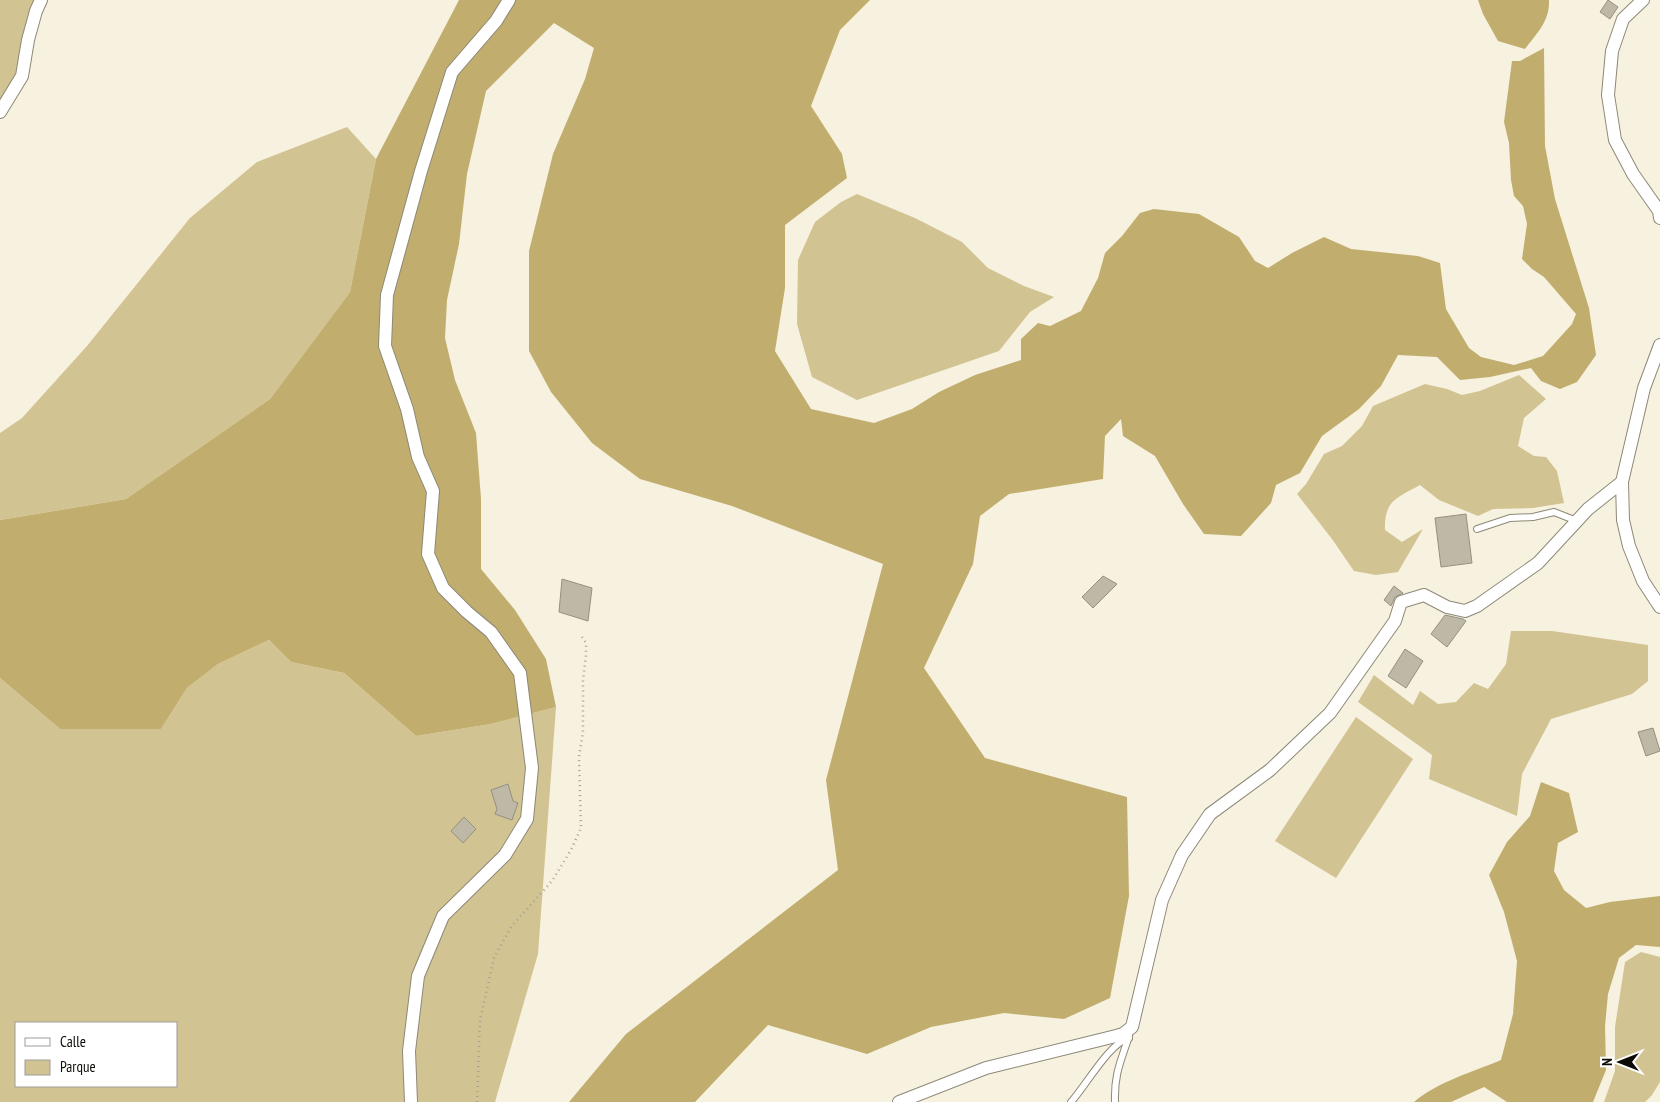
<svg xmlns="http://www.w3.org/2000/svg" width="1660" height="1102" viewBox="0 0 1660 1102" font-family="'PT Sans Narrow',sans-serif">
	<rect width="100%" height="100%" fill="#f7f1df"/>
	<g fill="#d2c392" fill-rule="evenodd">
		<polygon points="0,0 34,0 24,34 15,81 0,106"/>
		<polygon points="347,127 376,159 350,292 270,399 126,499 0,520 0,433 22,418 87,346 190,218 257,162"/>
		<polygon points="857,194 915,218 962,242 988,268 1024,286 1054,297 1030,312 999,351 857,400 812,377 797,324 798,260 815,222 841,202"/>
		<path d="M1519,375l27,24 -22,19 -6,28 16,10 12,1 11,14 7,32 -31,5 -40,1 -15,7 -39,-16 -19,-15c-23,13 -36,15 -35,45l17,12 21,-13 -25,43 -22,3 -22,-4 -22,-32 -35,-45 9,-10 18,-30 18,-8 20,-20 11,-20 52,-22 22,5 15,6 18,-4z"/>
		<polygon points="1511,631 1552,631 1648,645 1648,681 1632,694 1551,719 1522,774 1517,816 1429,779 1432,755 1358,702 1374,675 1413,705 1420,691 1438,704 1456,702 1474,683 1488,689 1506,664"/>
		<path d="M269,640l22,22 53,11 72,63 75,-12 65,-17 -18,247 -43,148h-495v-424l60,51h101l26,-41 31,-24zM16,1023h160v63h-160z"/>
		<polygon points="1356,717 1413,759 1336,878 1275,841"/>
		<polygon points="1641,952 1660,957 1660,1082 1652,1095 1645,1102 1604,1102 1615,1071 1615,1027 1625,962"/>
	</g>
	<g fill="#c1ae6e">
		<polygon points="459,0 870,0 840,30 811,106 842,154 847,178 785,225 785,288 775,351 811,409 874,423 912,409 939,392 975,375 1021,360 1021,339 1038,323 1050,326 1081,311 1098,278 1105,253 1122,236 1140,213 1154,209 1199,214 1239,237 1255,261 1268,268 1292,253 1324,237 1351,249 1418,256 1440,263 1446,309 1469,348 1481,357 1514,365 1543,356 1572,324 1576,314 1544,277 1532,269 1522,259 1527,224 1523,206 1514,196 1511,180 1509,143 1504,122 1512,61 1520,61 1544,48 1545,146 1555,199 1589,308 1596,355 1577,382 1560,389 1541,381 1531,368 1490,377 1460,380 1437,357 1398,355 1381,386 1359,409 1322,436 1300,473 1276,485 1271,503 1241,536 1204,534 1183,504 1155,456 1123,436 1121,419 1105,436 1103,479 1009,494 980,516 973,564 924,668 985,758 1127,797 1129,896 1110,998 1064,1019 1004,1013 931,1027 867,1054 768,1025 695,1102 569,1102 626,1034 838,870 826,780 883,564 732,506 640,479 592,443 551,392 529,351 529,251 553,154 585,79 594,48 554,23 486,91 467,174 459,244 447,300 445,338 455,380 476,433 481,499 481,569 515,610 546,659 556,707 491,724 416,736 344,673 291,662 269,640 218,664 187,688 161,729 60,729 0,678 0,520 126,499 270,399 350,292 376,159"/>
		<path d="M1478,0h71c1,21 -12,33 -24,49l-27,-8 -15,-27z"/>
		<path d="M1541,782l28,11 9,39 -20,11 -4,28 10,19 22,18 24,-6 50,-6v51l-24,-2 -17,13 -11,36 -3,32 1,44 -13,32h-86l-23,-15 -33,15h-37c23,-20 59,-30 87,-42l12,-46 4,-53 -13,-49 -15,-37 18,-33 23,-26z"/>
	</g>
	<g fill="#beb9a7" stroke="#959080">
		<polygon points="1608,0 1618,7 1610,19 1600,12"/>
		<polygon points="1466,514 1472,563 1441,567 1435,518"/>
		<polygon points="1103,576 1117,584 1093,608 1082,597"/>
		<polygon points="562,579 592,588 588,621 559,612"/>
		<polygon points="1394,586 1403,593 1395,597 1391,606 1384,600"/>
		<polygon points="1445,615 1463,619 1466,621 1447,647 1431,634"/>
		<polygon points="1405,649 1423,661 1406,688 1388,676"/>
		<polygon points="1653,728 1660,751 1646,756 1638,732"/>
		<polygon points="508,784 513,801 518,803 512,820 495,814 497,809 491,790"/>
		<polygon points="464,817 476,829 463,843 451,831"/>
	</g>
	<g fill="none" stroke-linecap="round" stroke-linejoin="round">
		<defs>
			<g id="service">
				<polyline points="1477,529 1510,518 1533,517 1554,512 1577,521"/>
				<path d="M1071,1102c14,-15 39,-60 58,-64"/>
				<path d="M1115,1102c-1,-28 6,-41 14,-66"/>
			</g>
			<g id="minor">
				<polyline points="1643,0 1623,19 1612,51 1608,95 1615,140 1633,174 1659,211 1660,218"/>
				<polyline points="0,112 22,76 28,40 36,11 41,0"/>
				<polyline points="1660,345 1644,388 1622,482 1623,520 1629,546 1643,581 1660,607"/>
				<polyline points="411,1102 409,1051 418,976 443,916 505,855 527,819 532,768 520,673 491,632 467,612 443,588 428,554 433,491 418,457 407,409 385,346 387,295 421,171 452,72 496,21 509,0"/>
				<polyline points="899,1102 986,1068 1116,1036 1123,1034 1132,1027 1162,900 1182,855 1210,814 1270,770 1330,713 1395,621 1401,602 1424,595 1447,607 1465,611 1477,606 1538,563 1588,509 1622,482"/>
			</g>
		</defs>
		<use href="#service" stroke="#8d8877" stroke-width="8"/>
		<use href="#minor" stroke="#8d8877" stroke-width="14"/>
		<polyline stroke="#a5a193" stroke-width="2.5" stroke-dasharray="1 4" stroke-linecap="butt" points="477,1102 480,1020 494,958 511,927 552,881 571,850 581,828 579,757 583,732 583,680 586,655 586,643 582,637"/>
		<use href="#service" stroke="#fff" stroke-width="6"/>
		<use href="#minor" stroke="#fff" stroke-width="12"/>
	</g>
	<rect x="15" y="1022" width="162" height="65" fill="#ffffff" stroke="#9e9d9b"/>
	<rect x="25" y="1038" width="25" height="8" fill="#ffffff" stroke="#9e9d9b"/>
	<text x="60" y="1047" font-size="15" fill="#0d0b06">Calle</text>
	<rect x="25" y="1060" width="25" height="15" fill="#d2c392" stroke="#9e9d9b"/>
	<text x="60" y="1072" font-size="15" fill="#0d0b06">Parque</text>
	<g transform="translate(1620 1062) rotate(270)" stroke="#ffffff" stroke-width="4" paint-order="stroke">
	<path d="M0-4L9 19L0 12L-9 19Z" fill="#0d0b06"/>
	<text y="-8" font-size="14" font-weight="bold" text-anchor="middle" fill="#0d0b06">N</text>
	</g>
</svg>
